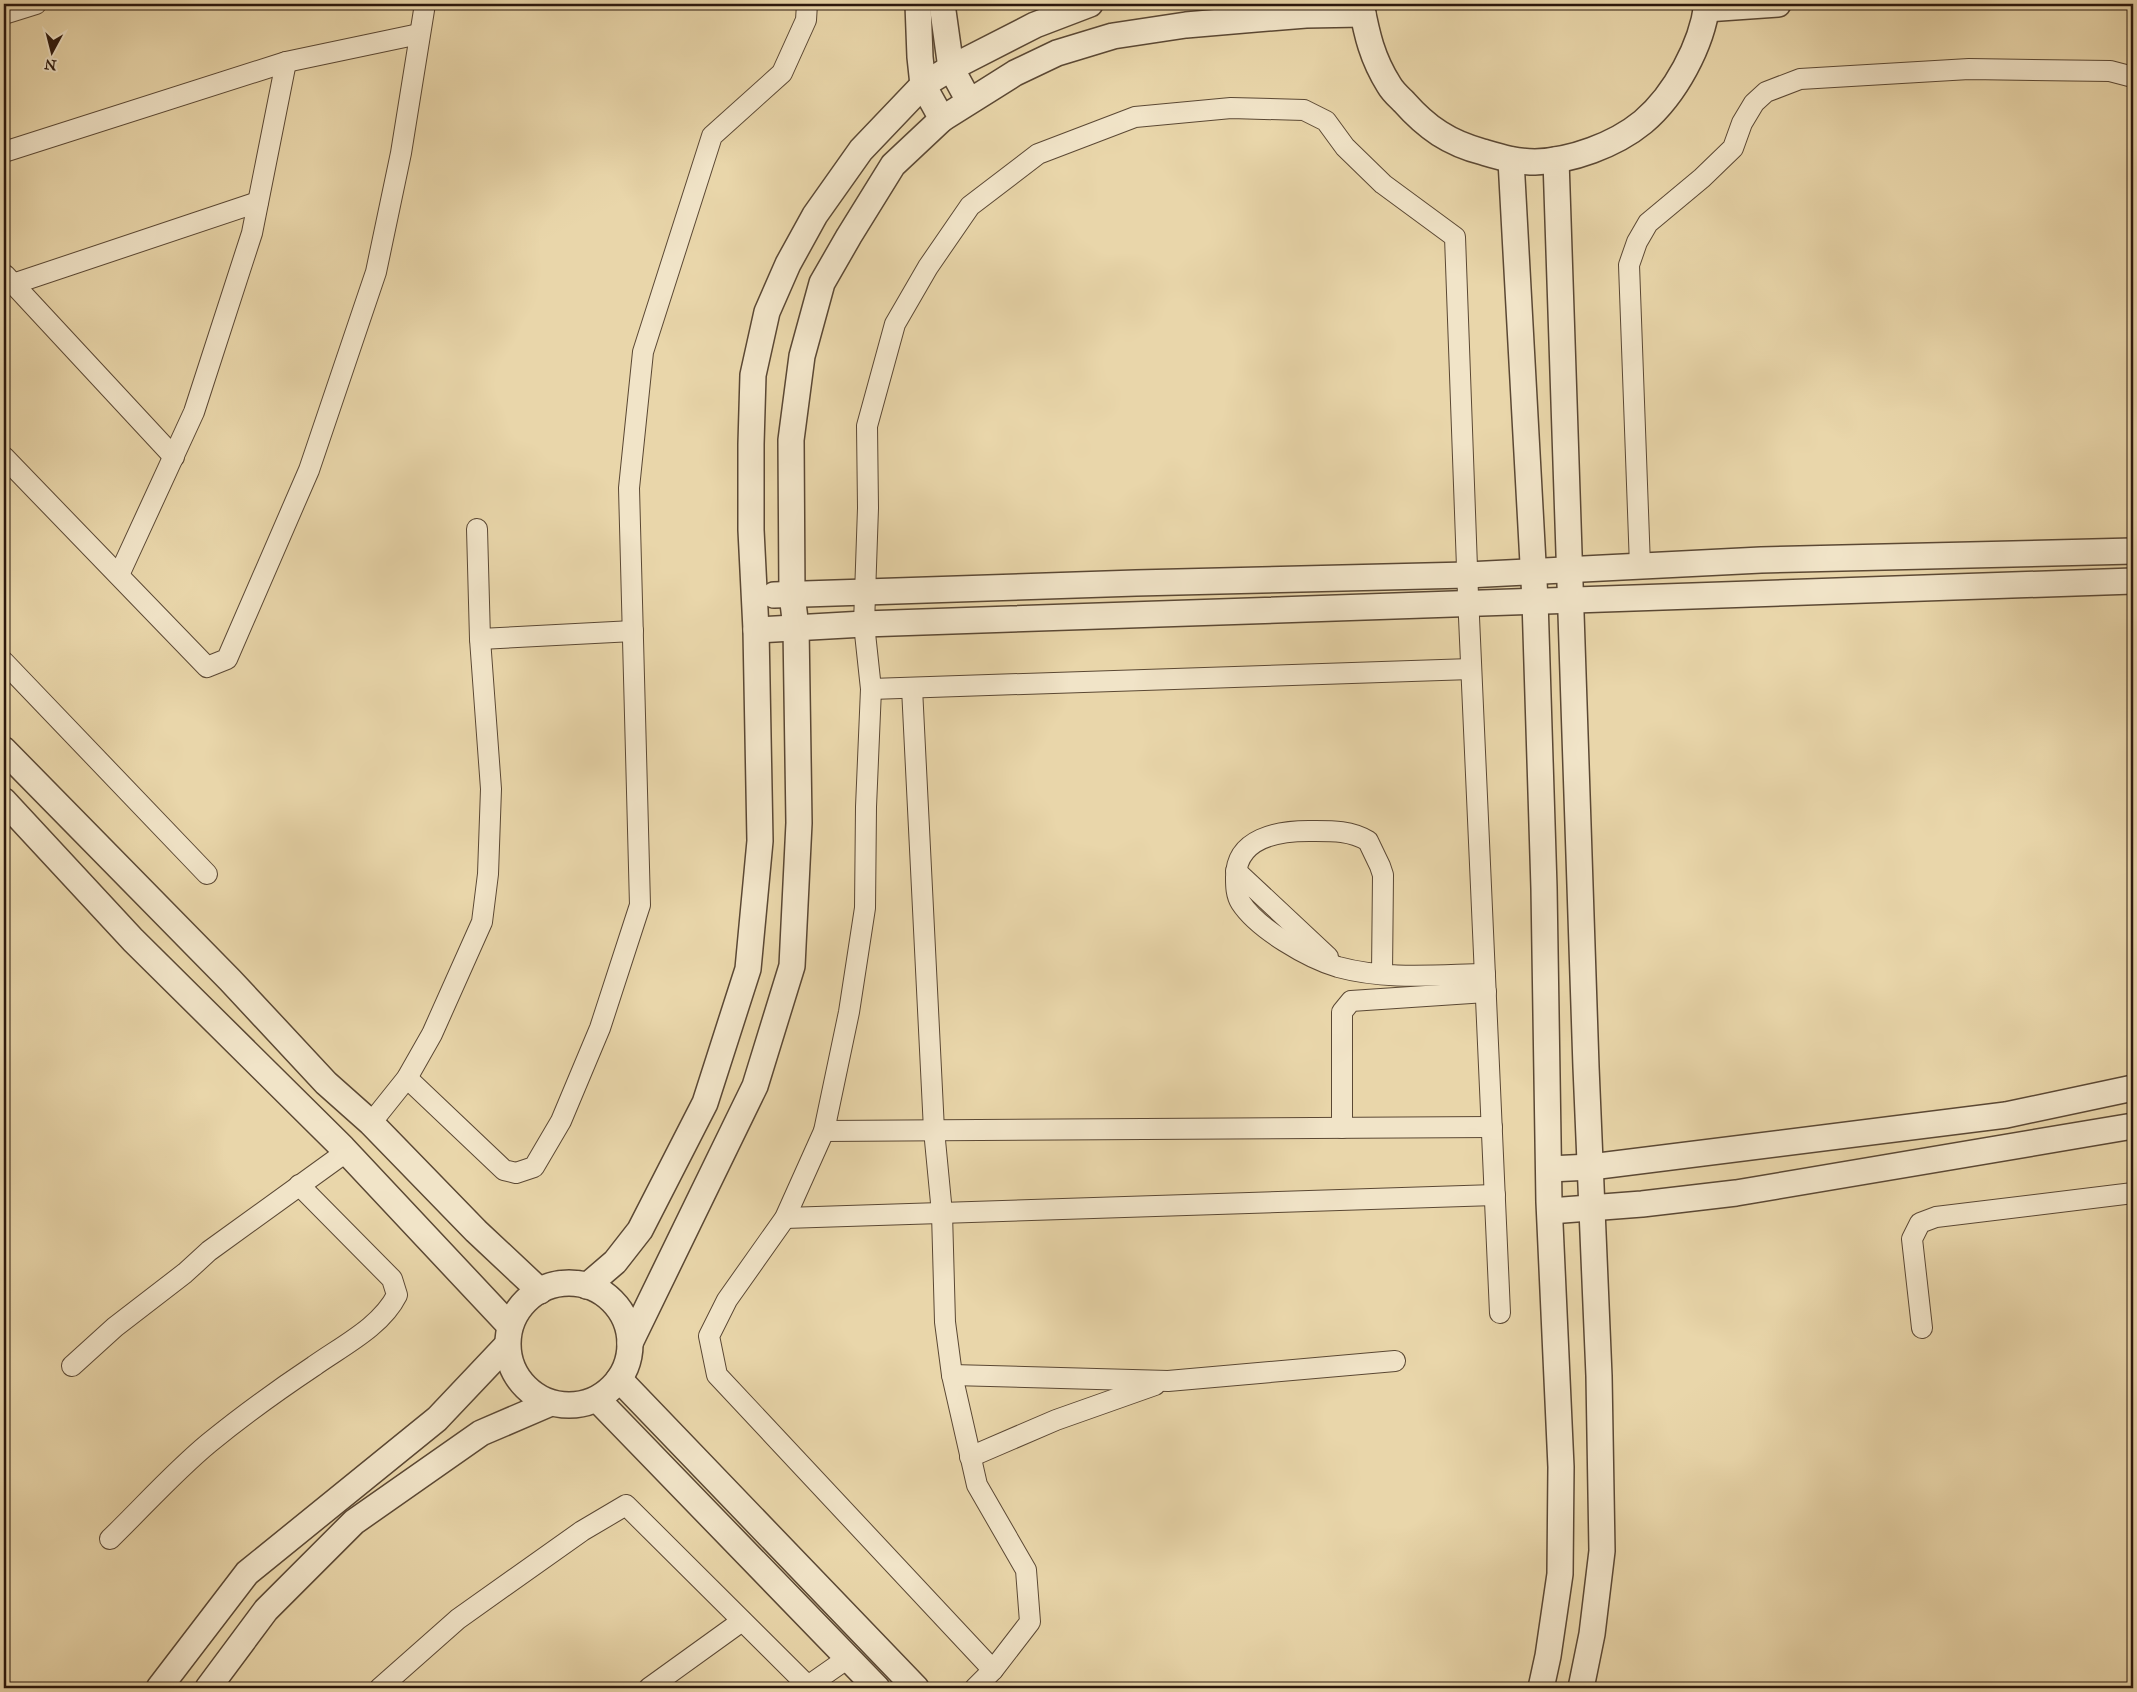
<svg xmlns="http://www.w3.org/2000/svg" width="2137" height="1692" viewBox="0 0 2137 1692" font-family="'IM FELL Great Primer',serif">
	<rect width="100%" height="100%" fill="#e9d6aa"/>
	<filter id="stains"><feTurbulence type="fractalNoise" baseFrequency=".004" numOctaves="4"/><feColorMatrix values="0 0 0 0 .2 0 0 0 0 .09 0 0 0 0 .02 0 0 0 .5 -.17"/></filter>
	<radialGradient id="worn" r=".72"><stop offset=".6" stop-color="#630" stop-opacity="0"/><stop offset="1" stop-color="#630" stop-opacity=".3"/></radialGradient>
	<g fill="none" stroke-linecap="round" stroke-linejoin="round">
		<defs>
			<g id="minor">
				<polyline points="4,14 36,4"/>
				<polyline points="4,152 286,62 419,34"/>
				<polyline points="5,275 174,457"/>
				<polyline points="13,284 258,202"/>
				<polyline points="4,457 207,667 227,659 309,470 376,272 401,153 425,4"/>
				<polyline points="1640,566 1629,265 1637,242 1648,223 1702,178 1733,148 1742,123 1754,103 1766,92 1800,79 1969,69 2110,71 2133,77"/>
				<polyline points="119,575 194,412 252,233 286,62"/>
				<polyline points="480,639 633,631"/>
				<polyline points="4,662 207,874"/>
				<polyline points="912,688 934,1130 942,1213 945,1322 952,1375 977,1485 1026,1570 1030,1622 993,1670 975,1688"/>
				<polyline points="871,689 1471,669"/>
				<polyline points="1236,871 1328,957"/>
				<path d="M1382,974l1,-99 -3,-9 -12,-25c-18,-11 -38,-10 -59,-10 -31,0 -73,7 -73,46 0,9 0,18 5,26 17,26 67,55 97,64 48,13 97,8 147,7"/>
				<polyline points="407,1078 504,1170 516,1173 534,1167 561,1121 600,1028 640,905 629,488 643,352 712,136 782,73 806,20 807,4"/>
				<polyline points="371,1123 407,1078 432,1034 482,922 488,874 491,789 480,639 477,529"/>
				<polyline points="1342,1128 1342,1012 1351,1001 1486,992"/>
				<polyline points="824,1131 1492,1127"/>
				<polyline points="785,1218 1495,1195"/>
				<polyline points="1922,1328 1912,1239 1920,1223 1936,1217 2133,1193"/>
				<polyline points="72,1366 115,1327 185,1273 209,1251 346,1152"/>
				<polyline points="952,1375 1168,1381 1395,1361"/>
				<polyline points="970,1457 1056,1420 1155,1385"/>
				<path d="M110,1539c33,-32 64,-67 99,-96 33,-27 69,-53 105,-77 28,-20 67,-39 83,-71l-5,-16 -93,-94"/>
				<polyline points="993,1670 717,1375 709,1336 727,1300 785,1218 824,1131 849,1012 865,908 866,807 871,689 864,624 868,508 867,426 895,324 928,267 970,206 1038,154 1135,117 1231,108 1304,110 1326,121 1345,147 1383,184 1455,237 1468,595 1500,1313"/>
				<polyline points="808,1686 848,1658"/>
				<polyline points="380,1688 458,1619 582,1531 626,1505 810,1688"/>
				<polyline points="649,1688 742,1621"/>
			</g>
			<g id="tertiary">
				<polyline points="918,4 920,57 923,85 942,119"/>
				<polyline points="942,4 951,68 969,101"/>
				<path d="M1361,4c6,31 11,54 28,81 4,7 10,12 15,17 23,26 45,41 79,50 17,5 33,10 52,10 36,-1 80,-17 108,-40 32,-27 59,-77 64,-118"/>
				<polyline points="1706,9 1778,4"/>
				<polyline points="1511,160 1535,600 1544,888 1549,1202 1561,1467 1560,1574 1548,1656 1541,1688"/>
				<polyline points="1556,160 1586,1067 1599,1376 1602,1551 1592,1634 1581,1688"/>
				<polyline points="774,595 1136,583 1467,575 1761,560 2133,551"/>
				<polyline points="756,630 864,624 2133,581"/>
				<polyline points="4,750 230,980 326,1083 371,1123 476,1231 540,1291"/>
				<polyline points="4,801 133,940 343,1148 510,1326"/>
				<polyline points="1549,1169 1591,1167 2006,1115 2133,1088"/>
				<polyline points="1550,1211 1642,1204 1736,1193 2133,1126"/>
				<circle cx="569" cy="1344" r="61"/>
				<polyline points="587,1286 615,1262 640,1230 705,1103 748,969 760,841 756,630 751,530 751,444 753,375 767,312 788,264 815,215 861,150 923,85 951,68 1035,25 1090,4"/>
				<polyline points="630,1343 755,1086 792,966 799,823 796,627 792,595 791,440 802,356 822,283 849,236 893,165 942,119 1015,73 1057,53 1113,36 1186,25 1256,19 1306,15 1363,14"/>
				<polyline points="619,1379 916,1688"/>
				<polyline points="597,1399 877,1688"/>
				<polyline points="159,1688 247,1573 437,1419 507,1345"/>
				<polyline points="208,1688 266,1610 354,1522 481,1433 551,1403"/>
			</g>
		</defs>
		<use href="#minor" stroke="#5b4834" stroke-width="22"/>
		<use href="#tertiary" stroke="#5b4834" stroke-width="28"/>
		<use href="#minor" stroke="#f1e4c8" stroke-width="20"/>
		<use href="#tertiary" stroke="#f1e4c8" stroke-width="25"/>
	</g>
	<rect width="2137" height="1692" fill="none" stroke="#e9d6aa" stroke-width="20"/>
	<rect x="5" y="5" width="2127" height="1682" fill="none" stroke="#2c180d" stroke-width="2.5"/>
	<rect x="10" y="10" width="2117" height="1672" fill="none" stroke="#2c180d"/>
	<g transform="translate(52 52) rotate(187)" stroke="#f1e4c8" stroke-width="4" paint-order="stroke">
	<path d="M0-4L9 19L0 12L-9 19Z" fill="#2c180d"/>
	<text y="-8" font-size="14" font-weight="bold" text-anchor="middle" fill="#2c180d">N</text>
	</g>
	<rect width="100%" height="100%" filter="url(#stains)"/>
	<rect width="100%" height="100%" fill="url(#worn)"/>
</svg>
